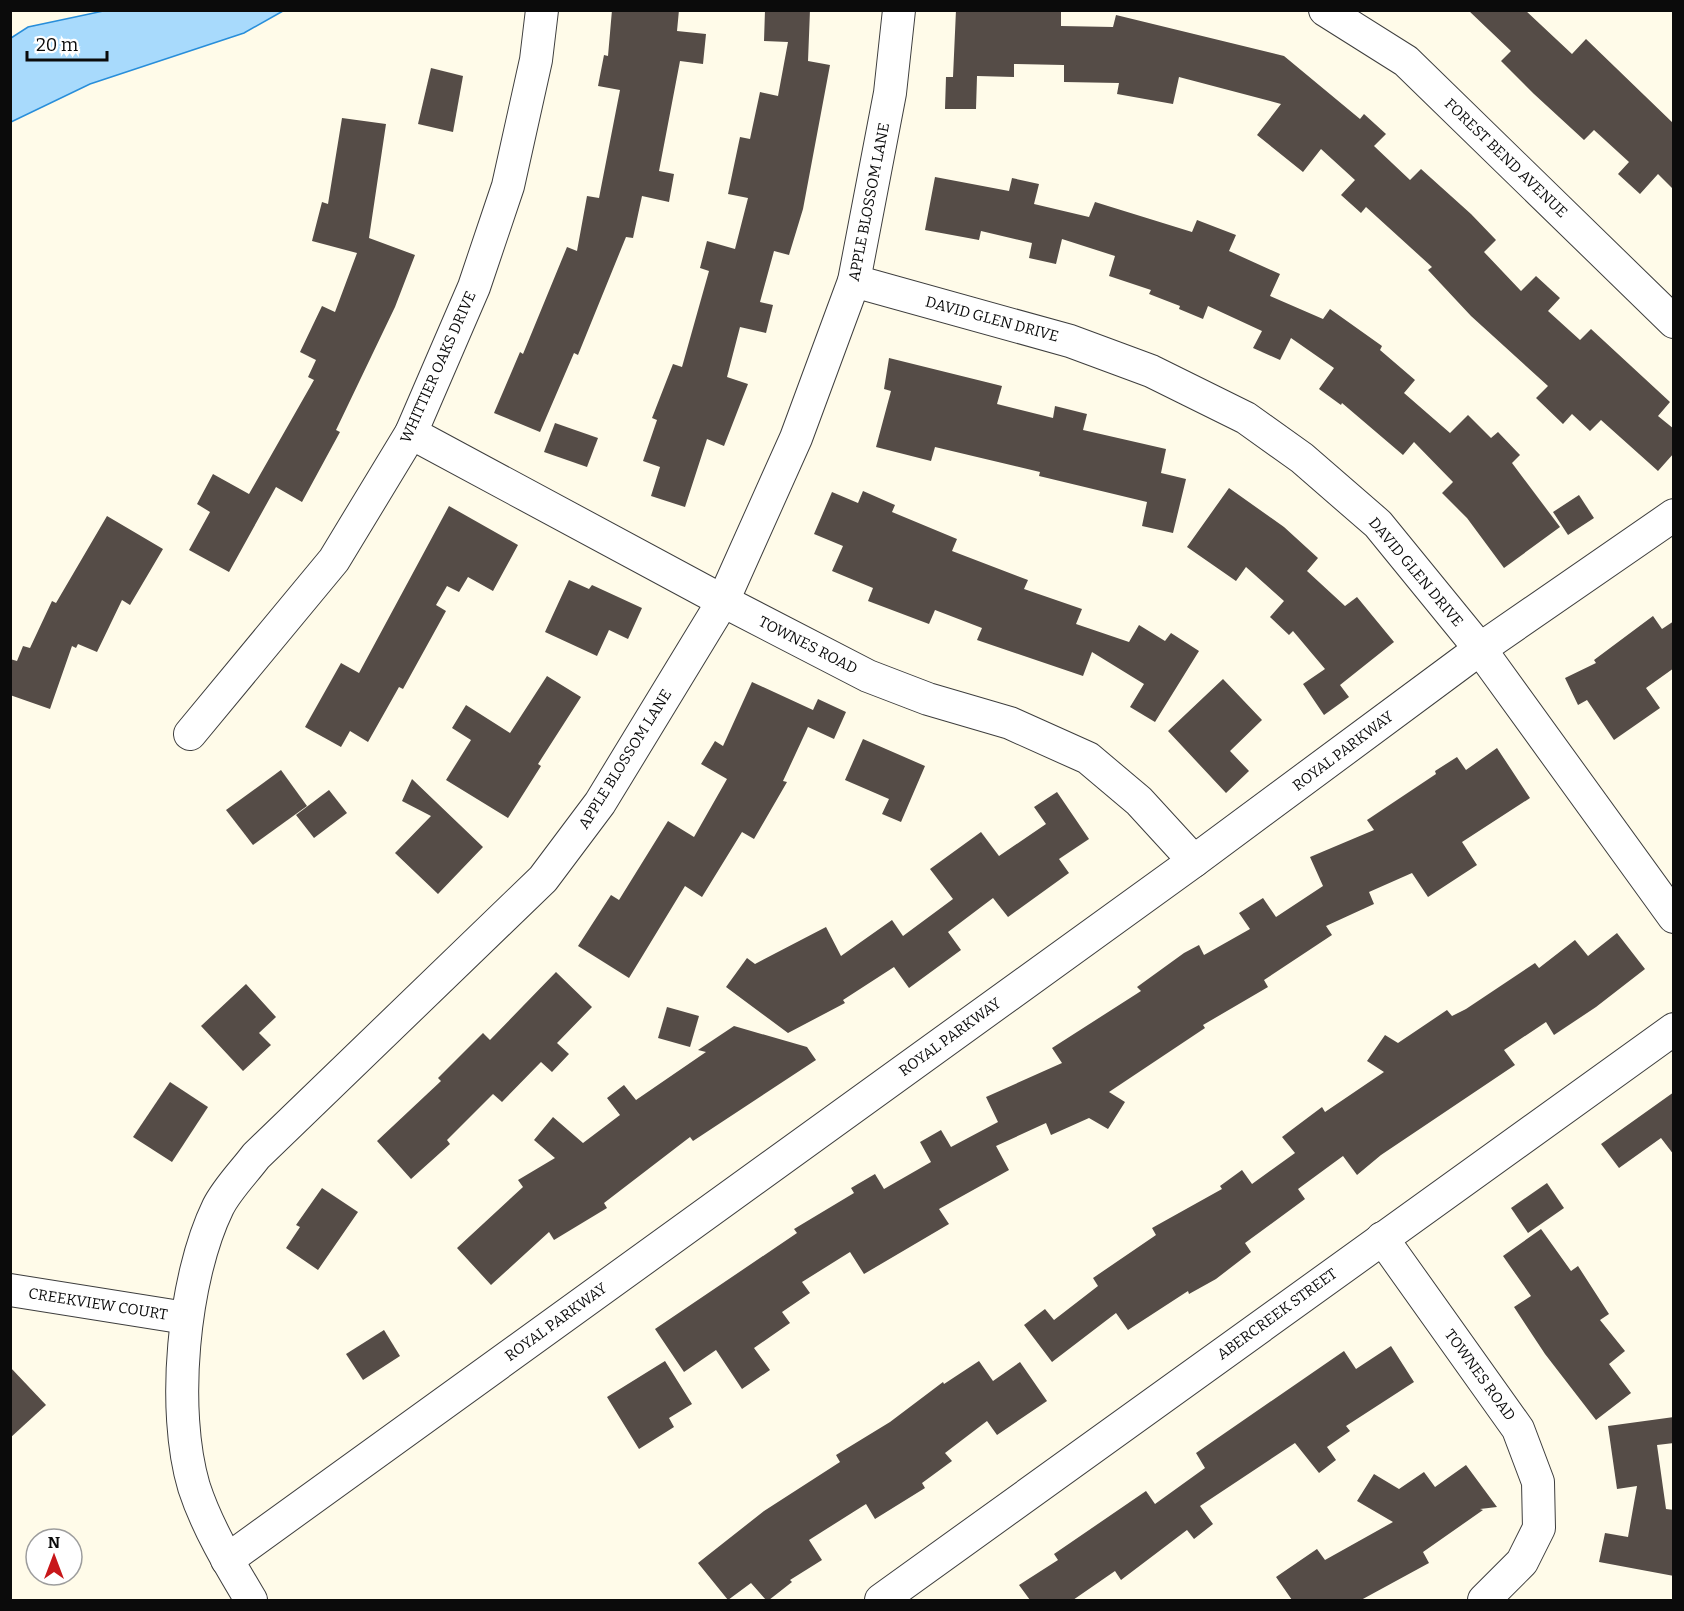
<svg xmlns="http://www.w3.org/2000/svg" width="1684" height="1611" viewBox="0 0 1684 1611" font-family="Bitter,serif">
	<rect width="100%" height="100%" fill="#fffbe9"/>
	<polygon fill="#a8dafc" stroke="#288eda" stroke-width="1.5" points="108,10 283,10 283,11 244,33 90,84 11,122 11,38 28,27"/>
	<g fill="#554c47">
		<polygon points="612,10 679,10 677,31 706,34 703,64 680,61 659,171 674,174 669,202 642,196 633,238 626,237 578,355 574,353 540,432 494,413 520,352 523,354 567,247 577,251 587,196 599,198 620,90 598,86 604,55 608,56"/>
		<polygon points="765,10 810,10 808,61 830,65 803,209 789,255 774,251 760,302 773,305 766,333 740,327 727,377 748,384 724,446 707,439 685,507 651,496 660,467 643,461 657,420 652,418 673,364 682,367 709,271 700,268 707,241 735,249 748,198 728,194 740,137 750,139 760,92 778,96 788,42 764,41"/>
		<polygon points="956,10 1061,10 1061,26 1113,27 1116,15 1284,56 1360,119 1364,114 1386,134 1374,146 1410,180 1421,169 1471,214 1496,240 1484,252 1521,291 1536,276 1560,298 1548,311 1580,340 1591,329 1670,402 1658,416 1674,429 1674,453 1658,471 1601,420 1590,431 1572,414 1563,424 1536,398 1548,386 1471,316 1428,270 1432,267 1366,207 1361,213 1341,195 1355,180 1321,149 1303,172 1257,135 1281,104 1179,77 1173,104 1117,94 1119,83 1064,82 1064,65 1014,64 1014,77 977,76 976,109 945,109 946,77 953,77"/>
		<polygon points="1468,10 1525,10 1572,54 1586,39 1674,124 1674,190 1658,174 1640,194 1618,174 1629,162 1594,130 1584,140 1534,94 1501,61 1511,51"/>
		<polygon points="431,68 463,76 453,132 418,124"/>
		<polygon points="342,118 386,124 369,238 415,255 395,307 336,430 340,432 302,502 276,487 229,572 189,550 210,512 197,504 213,474 249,494 314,380 308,377 316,360 300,352 322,306 335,312 357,253 312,241 322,202 328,204"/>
		<polygon points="935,177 1009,191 1012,178 1039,184 1034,204 1089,217 1095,202 1192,232 1197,220 1236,235 1229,251 1280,274 1270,296 1323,319 1330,309 1382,346 1380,350 1415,380 1404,393 1450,433 1468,415 1491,438 1498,432 1520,455 1512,463 1560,527 1504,568 1467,518 1442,493 1453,482 1414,442 1403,455 1342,403 1341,405 1319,389 1334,368 1291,338 1280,360 1253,348 1262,331 1208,306 1203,319 1179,309 1180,306 1149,294 1151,290 1109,276 1115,256 1062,239 1056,264 1029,258 1032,243 981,231 979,240 925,230"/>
		<polygon points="889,358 1002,386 997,404 1053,418 1055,406 1087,414 1083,430 1166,449 1161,473 1186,479 1173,533 1142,526 1147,502 1039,476 1040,472 935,447 931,461 876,447 891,391 884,389"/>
		<polygon points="555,423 598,438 587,467 544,452"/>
		<polygon points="1229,488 1284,527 1318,558 1307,571 1345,606 1357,597 1394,642 1340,685 1349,697 1324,715 1303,684 1325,669 1293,631 1289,635 1270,617 1284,601 1246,567 1236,581 1187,547"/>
		<polygon points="863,491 895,505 892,512 957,539 952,551 1028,580 1024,589 1082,609 1076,624 1129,642 1139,625 1165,641 1171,633 1199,651 1155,722 1130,707 1144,684 1092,652 1083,676 977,640 982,628 935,610 929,624 868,601 873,588 832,571 843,546 814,534 832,492 858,503"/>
		<polygon points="1579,495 1594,518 1568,535 1553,512"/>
		<polygon points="449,506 518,545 493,591 468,577 459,592 447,586 436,605 446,611 403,689 399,687 368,742 350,731 341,747 305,727 341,663 359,673"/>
		<polygon points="107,516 163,549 130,605 122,600 97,652 78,644 76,648 72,646 50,709 10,695 10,659 17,661 23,646 30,648 52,601 56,603"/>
		<polygon points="569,580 589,589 592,585 642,608 628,639 609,630 597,656 545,632"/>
		<polygon points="1653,616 1662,629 1674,621 1674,668 1646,688 1660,708 1614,740 1587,700 1578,705 1565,678 1596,663 1594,660"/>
		<polygon points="547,676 581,697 538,764 541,766 508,818 446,780 471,740 452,728 466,705 510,733"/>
		<polygon points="1223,679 1262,720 1230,751 1249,771 1226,793 1168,731"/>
		<polygon points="752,682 813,710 818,699 846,712 834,739 808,727 783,781 787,782 754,839 742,832 702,897 685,886 629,978 578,946 611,895 619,900 668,821 694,837 727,779 701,764 715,741 723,746"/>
		<polygon points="863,739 925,766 901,822 882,814 889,799 845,780"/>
		<polygon points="1497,748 1530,798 1462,842 1477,865 1428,897 1412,873 1369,892 1374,904 1326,926 1332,935 1264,980 1268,987 1203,1025 1205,1028 1109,1092 1125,1102 1108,1129 1089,1118 1051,1135 1046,1123 996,1146 1009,1170 939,1209 949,1224 864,1274 850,1252 802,1282 810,1293 782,1312 790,1323 754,1348 770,1370 742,1389 716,1350 684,1372 655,1329 797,1233 794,1229 854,1193 851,1188 875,1174 884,1189 931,1162 920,1142 941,1130 951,1147 998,1122 986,1097 1062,1063 1052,1048 1141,991 1137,987 1184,953 1199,945 1204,955 1250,929 1239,913 1263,898 1276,917 1323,886 1310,857 1374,830 1367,820 1436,774 1435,771 1457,757 1466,770"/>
		<polygon points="281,770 307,806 253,845 226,810"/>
		<polygon points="412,779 483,847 438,894 395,853 431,816 402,801"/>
		<polygon points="329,790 347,813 314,838 296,815"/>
		<polygon points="1057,792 1089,839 1059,859 1069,873 1008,917 993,898 948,932 961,950 909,988 894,967 843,1000 845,1003 788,1033 726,987 747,958 755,964 826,927 841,956 892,920 903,936 953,899 930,869 981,832 999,856 1046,824 1034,807"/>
		<polygon points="1617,933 1645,969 1596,1007 1554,1035 1546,1022 1504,1050 1515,1065 1381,1155 1357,1175 1343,1156 1298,1189 1305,1199 1245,1243 1251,1252 1216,1279 1189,1294 1188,1291 1128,1330 1116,1313 1052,1362 1024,1325 1045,1309 1054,1320 1098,1286 1093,1278 1156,1235 1152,1228 1222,1189 1220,1186 1242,1170 1252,1184 1295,1153 1282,1137 1322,1107 1325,1112 1384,1072 1367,1061 1385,1035 1398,1043 1447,1010 1452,1016 1466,1009 1535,963 1539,968 1575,940 1588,956"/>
		<polygon points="556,972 592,1007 557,1043 569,1054 552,1072 541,1062 502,1102 493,1094 447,1140 450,1144 411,1179 377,1141 441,1081 438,1078 483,1033 490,1040"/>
		<polygon points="246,984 276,1017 259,1033 271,1045 243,1071 201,1026"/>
		<polygon points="667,1007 699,1016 690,1047 658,1038"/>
		<polygon points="734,1026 807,1047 816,1060 693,1141 690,1137 604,1203 607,1208 554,1240 549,1232 491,1285 457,1248 523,1187 518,1180 555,1158 534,1140 553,1117 583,1143 620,1115 607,1098 624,1085 636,1100 706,1052 698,1050"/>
		<polygon points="170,1082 208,1107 172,1162 133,1137"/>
		<polygon points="1674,1092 1674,1155 1661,1138 1619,1168 1601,1144"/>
		<polygon points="1547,1183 1564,1208 1528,1233 1511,1208"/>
		<polygon points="322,1188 358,1212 318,1270 286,1248 300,1227 296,1225"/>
		<polygon points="1541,1229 1571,1271 1578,1266 1609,1314 1600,1320 1625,1351 1609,1364 1631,1393 1596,1420 1545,1354 1514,1307 1531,1296 1503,1256"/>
		<polygon points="384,1330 400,1356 363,1380 346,1354"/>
		<polygon points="1391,1346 1414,1382 1346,1426 1350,1431 1327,1447 1336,1460 1319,1473 1295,1443 1200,1506 1213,1524 1194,1539 1187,1530 1121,1580 1115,1571 1073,1600 1030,1600 1019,1585 1058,1560 1054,1554 1146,1491 1155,1504 1205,1468 1196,1453 1344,1351 1356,1369"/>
		<polygon points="665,1361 692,1404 669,1418 674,1427 639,1449 607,1397"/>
		<polygon points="979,1361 993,1381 1020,1362 1047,1401 997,1435 987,1421 945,1453 952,1461 922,1483 925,1488 875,1519 866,1504 809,1540 822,1560 790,1580 792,1582 769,1600 766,1600 751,1583 728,1600 698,1563 764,1511 840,1462 836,1455 890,1422 943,1382 944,1384"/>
		<polygon points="10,1367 46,1405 10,1438"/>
		<polygon points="1674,1417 1674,1443 1657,1445 1666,1509 1674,1510 1674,1576 1599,1562 1605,1533 1628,1537 1637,1486 1617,1489 1608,1426"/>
		<polygon points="1466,1465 1497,1507 1480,1509 1483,1510 1423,1552 1429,1563 1361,1600 1292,1600 1276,1577 1317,1549 1325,1560 1393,1522 1357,1501 1374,1474 1399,1489 1424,1472 1435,1487"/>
	</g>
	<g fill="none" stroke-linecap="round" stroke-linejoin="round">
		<defs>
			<g id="minor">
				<polyline points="1325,10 1406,61 1674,322"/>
				<polyline points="854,281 1070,341 1151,371 1246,418 1302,458 1378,524 1480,649 1674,917"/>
				<polyline points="411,433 723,601 868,676 928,699 1010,723 1088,758 1139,801 1194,861"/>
				<polyline points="190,734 334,560 411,433 474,287 508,186 536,60 542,10"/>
				<polyline points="1382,1238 1518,1429 1538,1482 1539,1528 1522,1562 1484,1600"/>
				<polyline points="10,1290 186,1318"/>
				<polyline points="227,1560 1194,861 1480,649 1674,515"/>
				<path d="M251,1600c-21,-35 -44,-73 -57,-113 -23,-77 -11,-208 24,-280 9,-18 26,-35 38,-51l287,-277 57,-76 123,-202 73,-163 58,-157 36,-188 9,-83"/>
				<polyline points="881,1600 1674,1029"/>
			</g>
		</defs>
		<use href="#minor" stroke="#3e3e3e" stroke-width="34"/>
		<use href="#minor" stroke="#fff" stroke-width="32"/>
	</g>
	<g text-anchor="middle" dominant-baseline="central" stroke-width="6" stroke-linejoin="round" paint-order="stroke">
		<g font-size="15" fill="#0b0b0b" stroke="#fff">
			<text transform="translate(1506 158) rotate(44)">FOREST BEND AVENUE</text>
			<text transform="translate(869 202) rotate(-79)">APPLE BLOSSOM LANE</text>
			<text transform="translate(992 319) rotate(15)">DAVID GLEN DRIVE</text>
			<text transform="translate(438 367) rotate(-66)">WHITTIER OAKS DRIVE</text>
			<text transform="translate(1416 572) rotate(50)">DAVID GLEN DRIVE</text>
			<text transform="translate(808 645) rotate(27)">TOWNES ROAD</text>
			<text transform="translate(1343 751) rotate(-37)">ROYAL PARKWAY</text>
			<text transform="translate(625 759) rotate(-58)">APPLE BLOSSOM LANE</text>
			<text transform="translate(950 1037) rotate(-36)">ROYAL PARKWAY</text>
			<text transform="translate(98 1304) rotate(9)">CREEKVIEW COURT</text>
			<text transform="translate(1277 1314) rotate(-36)">ABERCREEK STREET</text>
			<text transform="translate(556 1322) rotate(-36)">ROYAL PARKWAY</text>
			<text transform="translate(1480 1375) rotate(54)">TOWNES ROAD</text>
		</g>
	</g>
	<rect width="1684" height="1611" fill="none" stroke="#0b0b0b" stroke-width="24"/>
	<g transform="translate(54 1557)"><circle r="28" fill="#ffffff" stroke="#9d9d9d" stroke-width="1.5"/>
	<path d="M0-4.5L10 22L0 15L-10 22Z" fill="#c8171a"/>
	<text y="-9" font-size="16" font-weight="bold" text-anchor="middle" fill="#0b0b0b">N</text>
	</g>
	<path d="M27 51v9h80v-9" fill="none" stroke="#0b0b0b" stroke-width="3"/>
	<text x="36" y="51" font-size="18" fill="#0b0b0b" stroke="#ffffff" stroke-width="4.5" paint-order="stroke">20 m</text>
</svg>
